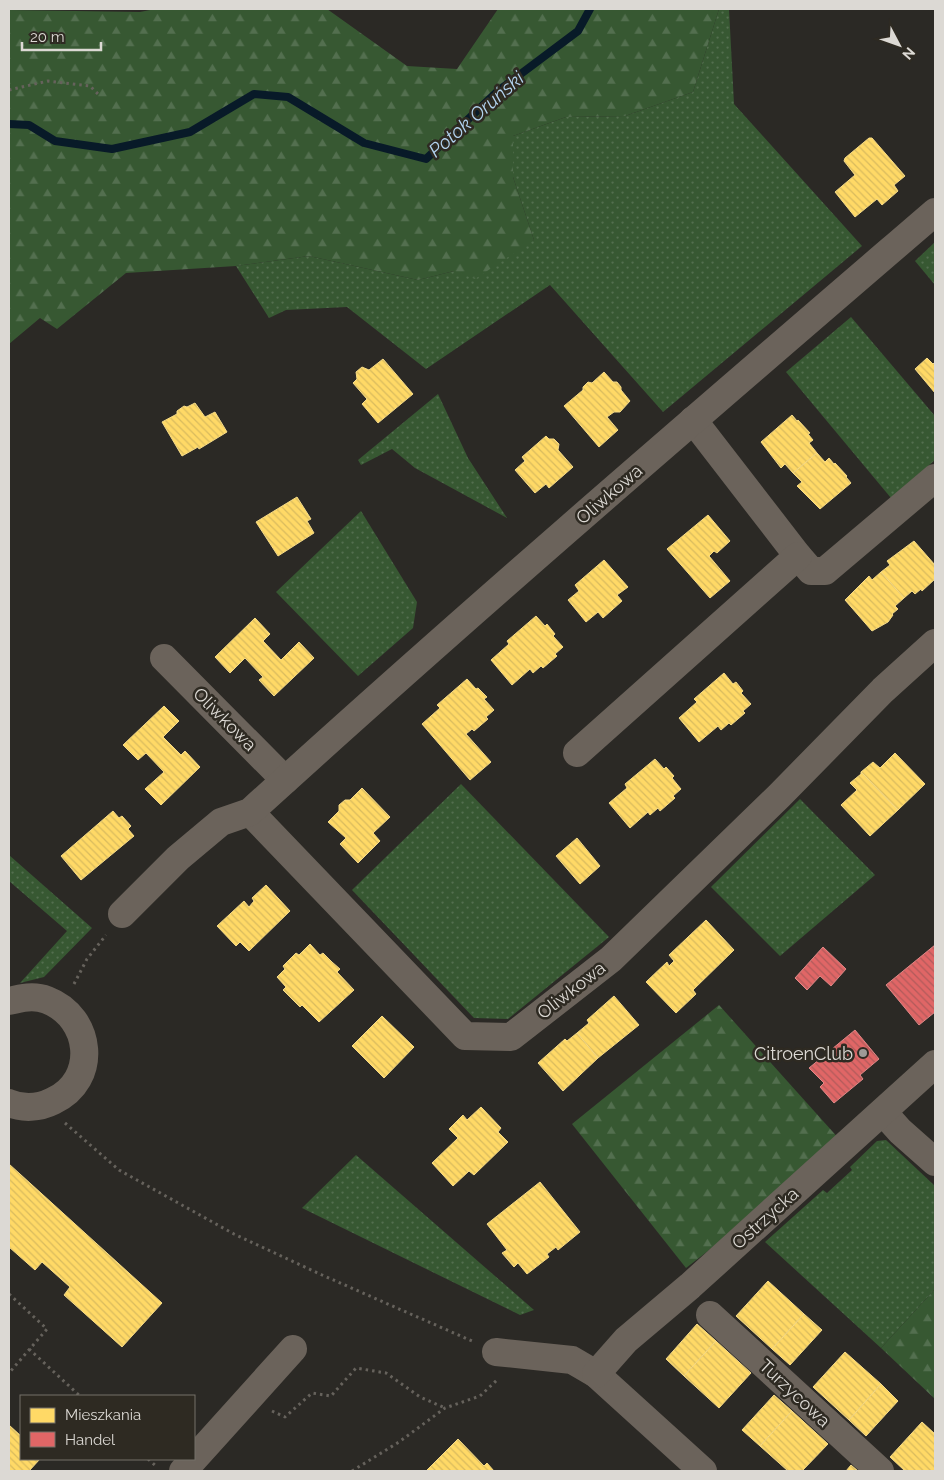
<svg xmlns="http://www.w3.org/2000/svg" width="944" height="1480" viewBox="0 0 944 1480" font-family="Raleway,sans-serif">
	<defs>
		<pattern id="grass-dots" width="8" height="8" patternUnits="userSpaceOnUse" patternTransform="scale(1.25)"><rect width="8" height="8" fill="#375832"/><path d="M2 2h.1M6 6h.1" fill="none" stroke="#536f4f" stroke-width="1.8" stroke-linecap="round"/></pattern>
		<pattern id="forest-firs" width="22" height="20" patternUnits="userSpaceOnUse" patternTransform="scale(1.25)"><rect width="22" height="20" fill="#375832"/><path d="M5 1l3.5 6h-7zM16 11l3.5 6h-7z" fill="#536f4f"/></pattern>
		<pattern id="homes-back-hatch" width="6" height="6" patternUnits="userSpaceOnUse" patternTransform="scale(1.25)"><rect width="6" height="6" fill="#ffd966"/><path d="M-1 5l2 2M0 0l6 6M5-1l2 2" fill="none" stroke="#d9bb5e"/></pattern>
		<pattern id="shops-back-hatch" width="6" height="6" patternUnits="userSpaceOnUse" patternTransform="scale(1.25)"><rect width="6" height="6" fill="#e06666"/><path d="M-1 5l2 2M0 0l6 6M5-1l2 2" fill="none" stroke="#b15b5b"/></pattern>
	</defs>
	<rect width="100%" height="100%" fill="#2b2925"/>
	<g fill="url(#grass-dots)">
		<polygon points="719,9 729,9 734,104 862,246 663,412 550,285 426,369 347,307 286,310 269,318 236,266 309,256 418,280 454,271 534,240 513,177 513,136 566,117 625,116 693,92"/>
		<polygon points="935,242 935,285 915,261"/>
		<polygon points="851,317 935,416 935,460 891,498 786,372"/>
		<polygon points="438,394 468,458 507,518 415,468 392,449 361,465 358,460"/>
		<polygon points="361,511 417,602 413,628 358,676 276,592"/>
		<polygon points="461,784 609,937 508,1019 474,1018 352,890"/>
		<polygon points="800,799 875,875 780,956 711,887"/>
		<polygon points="9,855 92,928 44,977 20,983 67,931 9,881"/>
		<polygon points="886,1140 935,1186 935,1289 881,1348 765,1242 823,1190 827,1193 852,1170 850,1167 877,1141"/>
		<polygon points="356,1155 534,1310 520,1315 302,1208"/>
	</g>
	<g fill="url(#forest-firs)">
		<polygon points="155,9 327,9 407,66 457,69 498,9 719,9 693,92 625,116 566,117 513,136 513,177 534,240 475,279 454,271 418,280 309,256 236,266 126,273 57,329 40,318 9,344 9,10 140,12"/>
		<polygon points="719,1005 841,1141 775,1199 686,1268 572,1124"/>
		<polygon points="935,1289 935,1399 881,1348"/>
	</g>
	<g fill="url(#homes-back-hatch)" stroke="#f4d987">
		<polygon points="869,138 872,138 905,176 894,185 898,191 882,205 877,199 855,217 835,192 855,175 844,161 845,158"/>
		<polygon points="927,358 933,364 935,362 935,393 915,369"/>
		<polygon points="383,359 413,394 378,423 362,404 367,399 353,383 357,379 356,372 362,367 369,370"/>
		<polygon points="604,372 613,382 617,382 621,387 621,390 630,401 620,412 614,412 607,417 618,430 599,447 564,406 583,390 583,387 588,382 592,383"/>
		<polygon points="195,403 205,417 215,412 227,432 199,449 198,447 182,456 162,422 177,414 177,411 184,406 187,407"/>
		<polygon points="792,415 797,421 798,420 810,433 808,434 813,440 809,443 817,453 793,473 785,464 781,468 761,442"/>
		<polygon points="546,436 549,439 554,439 559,444 558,450 573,467 549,488 546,484 535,493 515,470 525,461 522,457"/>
		<polygon points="817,453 825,462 829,458 834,464 835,463 847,476 846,477 851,483 820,509 797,486 802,482 793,473"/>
		<polygon points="297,497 311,519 307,521 314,533 278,556 256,522"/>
		<polygon points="708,515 730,541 717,553 714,551 709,556 730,581 710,598 667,549"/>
		<polygon points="914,541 935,565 935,579 922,591 921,589 915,594 912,591 904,598 881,572 890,565 887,561"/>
		<polygon points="604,560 628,587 617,595 622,601 603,618 598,612 586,622 568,600 579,591 575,585"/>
		<polygon points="881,572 904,598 895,606 898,609 892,614 893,615 888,622 872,631 845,600 869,576 872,580"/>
		<polygon points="536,616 545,626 547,624 555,634 553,636 563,647 555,654 557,656 543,668 541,666 533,673 530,669 512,685 491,660 509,644 507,641"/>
		<polygon points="255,618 270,634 263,641 281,660 299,642 314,658 274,696 259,680 263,677 245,658 230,673 215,657"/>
		<polygon points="724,673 733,684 736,682 743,691 741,693 751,704 743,711 745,713 731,725 729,723 721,730 718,726 699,742 679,718 697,702 694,699"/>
		<polygon points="467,679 476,689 478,688 487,697 484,699 494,710 486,717 488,719 474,731 472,729 466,734 491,762 470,780 422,724 440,708 437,705"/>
		<polygon points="164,706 179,721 163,737 181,755 185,751 200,767 161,805 145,789 164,772 146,753 138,760 123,745"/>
		<polygon points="895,753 925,784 898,810 861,772 873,762 880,768"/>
		<polygon points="655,759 664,769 666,767 674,776 672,778 681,789 673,796 675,798 660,811 658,808 650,815 648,812 630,828 609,803 627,788 625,784"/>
		<polygon points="861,772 898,810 870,836 841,805 857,790 850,783 861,774"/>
		<polygon points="362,788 390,817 373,833 380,841 358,863 340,844 346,838 328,822 339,811 339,805 345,800 350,800"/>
		<polygon points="113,811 119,818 122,816 131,826 128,829 134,836 81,880 61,856"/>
		<polygon points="577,838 600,866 580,884 556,856"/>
		<polygon points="266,885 290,911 249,951 240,942 236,946 217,926 244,901 249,907 254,901 252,898"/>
		<polygon points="706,920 734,950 693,990 696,994 676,1013 646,982 667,962 669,966 674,961 669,955"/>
		<polygon points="310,944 320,955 323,953 332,962 340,969 337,972 354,990 319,1022 302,1005 300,1007 283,990 286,987 277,977 285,969 283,966 296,953 299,955"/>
		<polygon points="614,996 639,1025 598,1058 577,1033 589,1023 587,1020"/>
		<polygon points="382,1016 414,1047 384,1078 352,1046"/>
		<polygon points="577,1033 598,1058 563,1091 538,1063 565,1039 567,1041"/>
		<polygon points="481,1107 501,1128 498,1132 508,1142 474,1175 469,1171 453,1186 432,1163 458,1138 449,1129 463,1115 467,1120"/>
		<polygon points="9,1164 162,1303 122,1347 64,1295 70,1287 42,1262 35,1270 9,1247"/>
		<polygon points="540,1182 580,1232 558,1250 556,1247 547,1254 549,1257 527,1274 518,1263 514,1267 502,1253 507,1250 487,1224"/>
		<polygon points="768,1281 804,1314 772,1349 736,1316"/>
		<polygon points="804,1314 822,1330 790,1365 772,1349"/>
		<polygon points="697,1324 716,1341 684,1376 666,1359"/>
		<polygon points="716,1341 751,1373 719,1408 684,1376"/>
		<polygon points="845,1352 881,1384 849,1420 813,1387"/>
		<polygon points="881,1384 898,1401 866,1436 849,1420"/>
		<polygon points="774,1395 792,1411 760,1446 742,1430"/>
		<polygon points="792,1411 828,1444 802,1471 788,1471 760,1446"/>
		<polygon points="922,1422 935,1434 935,1471 905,1471 890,1457"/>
		<polygon points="9,1425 21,1436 21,1459 40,1459 29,1471 9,1471"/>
		<polygon points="458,1439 484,1466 487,1463 494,1471 429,1471 427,1470"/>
		<polygon points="851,1465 858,1471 846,1471"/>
	</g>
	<g fill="url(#shops-back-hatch)" stroke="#df8887">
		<polygon points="935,945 935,1012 919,1025 886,985"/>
		<polygon points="823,947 846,969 831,986 820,976 807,990 795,978"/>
		<polygon points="855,1030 879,1059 860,1075 863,1079 834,1103 820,1087 824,1083 809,1068"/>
	</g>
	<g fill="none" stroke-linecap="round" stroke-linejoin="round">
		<polyline stroke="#081a28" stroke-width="8" points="9,124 29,125 55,141 112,149 190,132 254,94 288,97 364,143 426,159 498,91 578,31 590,9"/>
		<g stroke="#66625c" stroke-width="3" stroke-dasharray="2.5 4" stroke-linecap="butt">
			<polyline points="9,90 48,81 90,86 100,96"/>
			<polyline points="74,984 87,959 106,935"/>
			<polyline points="65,1123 119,1170 234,1234 322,1275 472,1341"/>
			<polyline points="9,1294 47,1329 9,1373"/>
			<polyline points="29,1349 80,1396"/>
			<polyline points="272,1411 285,1417 312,1393 331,1396 356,1368 386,1373 420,1397 445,1408"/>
			<polyline points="148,1459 157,1467"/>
			<polyline points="352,1471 399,1442 445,1408 480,1396 498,1379"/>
		</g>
		<g stroke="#6b635b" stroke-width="28">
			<polyline points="693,420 798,556 811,571 825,571 935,478"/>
			<polyline points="164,658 285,780"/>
			<polyline points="577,753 798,556"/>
			<polyline points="250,812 465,1036 511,1037 611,959 779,796 883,690 935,643"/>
			<path d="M122,914l56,-56 43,-36 29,-10c224,-204 455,-402 685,-600"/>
			<path d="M9,1001c12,-3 25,-6 38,-1 45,17 52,80 6,101 -14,7 -30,8 -44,2"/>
			<polyline points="883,1112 900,1131 935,1162"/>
			<polyline points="710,1315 880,1471"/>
			<polyline points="496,1352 572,1360 596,1374 703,1471"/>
			<polyline points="596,1374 626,1340 690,1286 935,1064"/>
			<polyline points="183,1471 293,1349"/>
		</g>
	</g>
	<circle fill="#9e9b97" stroke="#2e2a22" stroke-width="2" cx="863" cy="1053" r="5"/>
	<g text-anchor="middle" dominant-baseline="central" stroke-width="5" stroke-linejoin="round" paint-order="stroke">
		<g font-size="18" fill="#dcd9d4" stroke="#2e2a22">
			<text transform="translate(609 494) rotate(-41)">Oliwkowa</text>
			<text transform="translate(225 719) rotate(45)">Oliwkowa</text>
			<text transform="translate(571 990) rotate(-38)">Oliwkowa</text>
			<text transform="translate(765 1218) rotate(-42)">Ostrzycka</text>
			<text transform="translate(795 1393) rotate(43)">Turzycowa</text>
		</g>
		<g font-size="18" fill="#dcd9d4" stroke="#2e2a22" text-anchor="end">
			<text x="853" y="1053">CitroenClub</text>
		</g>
		<g font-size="19" font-style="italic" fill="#b2d2ef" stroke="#2e2a22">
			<text transform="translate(476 114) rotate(-41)">Potok Oruński</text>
		</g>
	</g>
	<rect width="944" height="1480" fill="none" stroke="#dcd9d4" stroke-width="20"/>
	<rect x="20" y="1395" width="175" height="65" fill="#2e2a22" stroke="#747069"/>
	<rect x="30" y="1408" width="25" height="15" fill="#ffd966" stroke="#747069"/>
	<text x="65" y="1420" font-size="15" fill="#dcd9d4">Mieszkania</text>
	<rect x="30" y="1432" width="25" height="15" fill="#e06666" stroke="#747069"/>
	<text x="65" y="1445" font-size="15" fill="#dcd9d4">Handel</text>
	<g transform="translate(899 45) rotate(131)" stroke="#2e2a22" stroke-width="4" paint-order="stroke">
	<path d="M0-4L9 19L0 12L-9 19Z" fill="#dcd9d4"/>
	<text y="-8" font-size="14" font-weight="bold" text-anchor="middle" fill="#dcd9d4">N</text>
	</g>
	<path d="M22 42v8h79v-8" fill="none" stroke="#dcd9d4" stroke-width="2.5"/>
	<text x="30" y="42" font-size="15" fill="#dcd9d4" stroke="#2e2a22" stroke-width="4" paint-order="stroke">20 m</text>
</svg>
